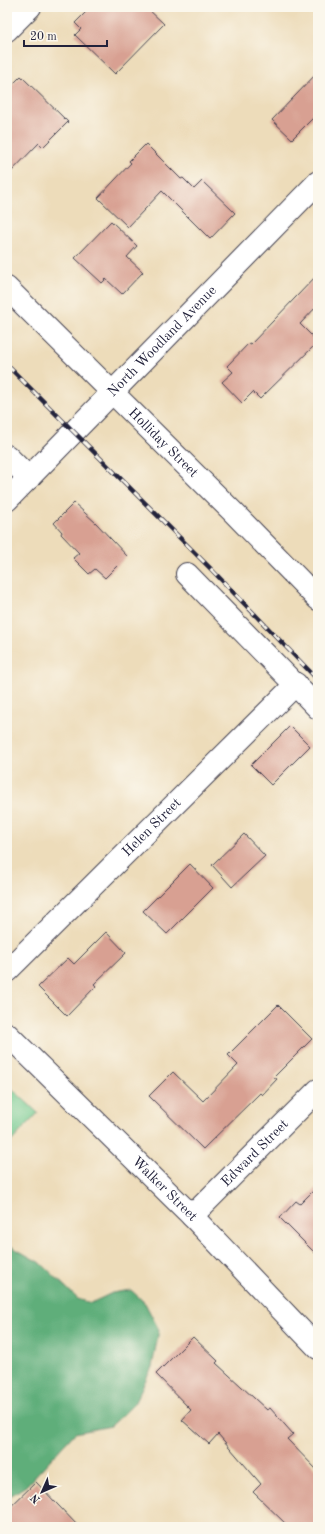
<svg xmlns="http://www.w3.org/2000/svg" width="325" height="1534" viewBox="0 0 325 1534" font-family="'Old Standard TT',serif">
	<rect width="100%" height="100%" fill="#fbf7ec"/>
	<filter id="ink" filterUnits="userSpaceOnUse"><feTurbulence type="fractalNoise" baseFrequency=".025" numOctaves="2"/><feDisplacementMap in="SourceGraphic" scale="8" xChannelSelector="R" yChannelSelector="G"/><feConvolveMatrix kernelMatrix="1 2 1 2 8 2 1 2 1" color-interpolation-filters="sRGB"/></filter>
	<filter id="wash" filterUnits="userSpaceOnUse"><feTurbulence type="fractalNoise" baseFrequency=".012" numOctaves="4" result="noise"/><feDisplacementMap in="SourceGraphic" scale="16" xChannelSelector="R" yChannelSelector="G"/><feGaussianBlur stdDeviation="0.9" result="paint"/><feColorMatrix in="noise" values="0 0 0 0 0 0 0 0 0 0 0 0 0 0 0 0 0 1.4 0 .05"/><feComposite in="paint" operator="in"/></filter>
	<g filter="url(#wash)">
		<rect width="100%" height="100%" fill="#eddcba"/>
		<polygon fill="#74ca90" stroke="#4b7666" points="7,1084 38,1113 7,1146"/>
		<polygon fill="#5fae7a" stroke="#40685a" points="7,1244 42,1264 78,1299 91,1303 112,1293 131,1290 145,1303 159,1330 152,1367 134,1404 111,1426 75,1433 26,1486 7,1498"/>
		<g id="blocks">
			<g fill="#d8a092">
				<polygon points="91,7 146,7 164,24 115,74 75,35 81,29 75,23"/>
				<polygon points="318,72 318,113 292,139 272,120"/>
				<polygon points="21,76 68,122 43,147 39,143 7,176 7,90"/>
				<polygon points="146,144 181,179 183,178 194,189 202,181 235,213 210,239 162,191 128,227 98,198 131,163 129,161"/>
				<polygon points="111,221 137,246 127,257 143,272 122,294 106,279 102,283 75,258"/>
				<polygon points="318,274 318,305 300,324 318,342 260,399 253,392 242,403 222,382 233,372 227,366 249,343 251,344"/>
				<polygon points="74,503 96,523 127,556 105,578 95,569 89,574 73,558 79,553 61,534 62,532 54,523"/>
				<polygon points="290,726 310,746 271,785 251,765"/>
				<polygon points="244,834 265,856 232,887 212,865"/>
				<polygon points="190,864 213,888 167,934 143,911"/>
				<polygon points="106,932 126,953 94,984 96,986 67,1016 38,987 68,958 74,964"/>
				<polygon points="278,1005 312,1039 274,1077 277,1079 262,1095 260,1093 203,1149 149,1096 173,1072 203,1101 238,1065 228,1055"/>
				<polygon points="318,1186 318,1256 280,1218 296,1201 300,1204"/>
				<polygon points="193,1337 218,1361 216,1363 267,1410 270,1408 293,1434 287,1439 318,1471 318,1527 289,1527 253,1492 261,1484 218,1434 209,1444 182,1420 191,1410 156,1374"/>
				<polygon points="36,1482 79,1527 7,1527 7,1510"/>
			</g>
		</g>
	</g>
	<g filter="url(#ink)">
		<use href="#blocks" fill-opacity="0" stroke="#403e4e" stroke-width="1"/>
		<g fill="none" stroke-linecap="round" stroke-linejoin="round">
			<defs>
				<g id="minor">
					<path id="s1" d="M7,288l226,224 85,87"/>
					<polyline points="7,456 29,478"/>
					<polyline points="187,574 318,708"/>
					<path id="s2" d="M7,971l289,-287"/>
					<path id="s3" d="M7,1034l185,182 126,132"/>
					<path id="s4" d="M192,1216l126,-126"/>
				</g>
				<g id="tertiary">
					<polyline points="7,30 30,7"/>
					<path id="s5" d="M7,500l311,-318"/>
				</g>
			</defs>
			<use href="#minor" stroke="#403e4e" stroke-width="24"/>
			<use href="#tertiary" stroke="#403e4e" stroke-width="24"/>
			<use href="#minor" stroke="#fff" stroke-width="22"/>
			<use href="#tertiary" stroke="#fff" stroke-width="22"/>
			<defs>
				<polyline id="rail" points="7,365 210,568 318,680"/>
			</defs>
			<use href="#rail" stroke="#22223b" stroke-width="4.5"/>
			<use href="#rail" stroke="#fbf7ec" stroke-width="3" stroke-dasharray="9" stroke-linecap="butt"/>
		</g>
	</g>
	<g text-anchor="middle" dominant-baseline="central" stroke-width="3" stroke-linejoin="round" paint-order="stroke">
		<g font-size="14" fill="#22223b" stroke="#fbf7ec">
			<text stroke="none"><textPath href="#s5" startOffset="222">North Woodland Avenue</textPath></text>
			<text stroke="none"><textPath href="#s1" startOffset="220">Holliday Street</textPath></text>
			<text stroke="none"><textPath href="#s2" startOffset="204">Helen Street</textPath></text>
			<text stroke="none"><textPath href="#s4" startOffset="89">Edward Street</textPath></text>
			<text stroke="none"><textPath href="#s3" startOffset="221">Walker Street</textPath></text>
		</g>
	</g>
	<rect width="325" height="1534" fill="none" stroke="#fbf7ec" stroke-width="24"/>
	<g transform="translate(42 1492) rotate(225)" stroke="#fbf7ec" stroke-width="3" paint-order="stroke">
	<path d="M0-3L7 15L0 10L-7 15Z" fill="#22223b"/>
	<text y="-6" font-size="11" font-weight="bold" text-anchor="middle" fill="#22223b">N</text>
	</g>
	<path d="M24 40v6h83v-6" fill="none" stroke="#22223b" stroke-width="2"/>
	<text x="30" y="40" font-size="12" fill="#22223b" stroke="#fbf7ec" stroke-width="3" paint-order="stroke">20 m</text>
</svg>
